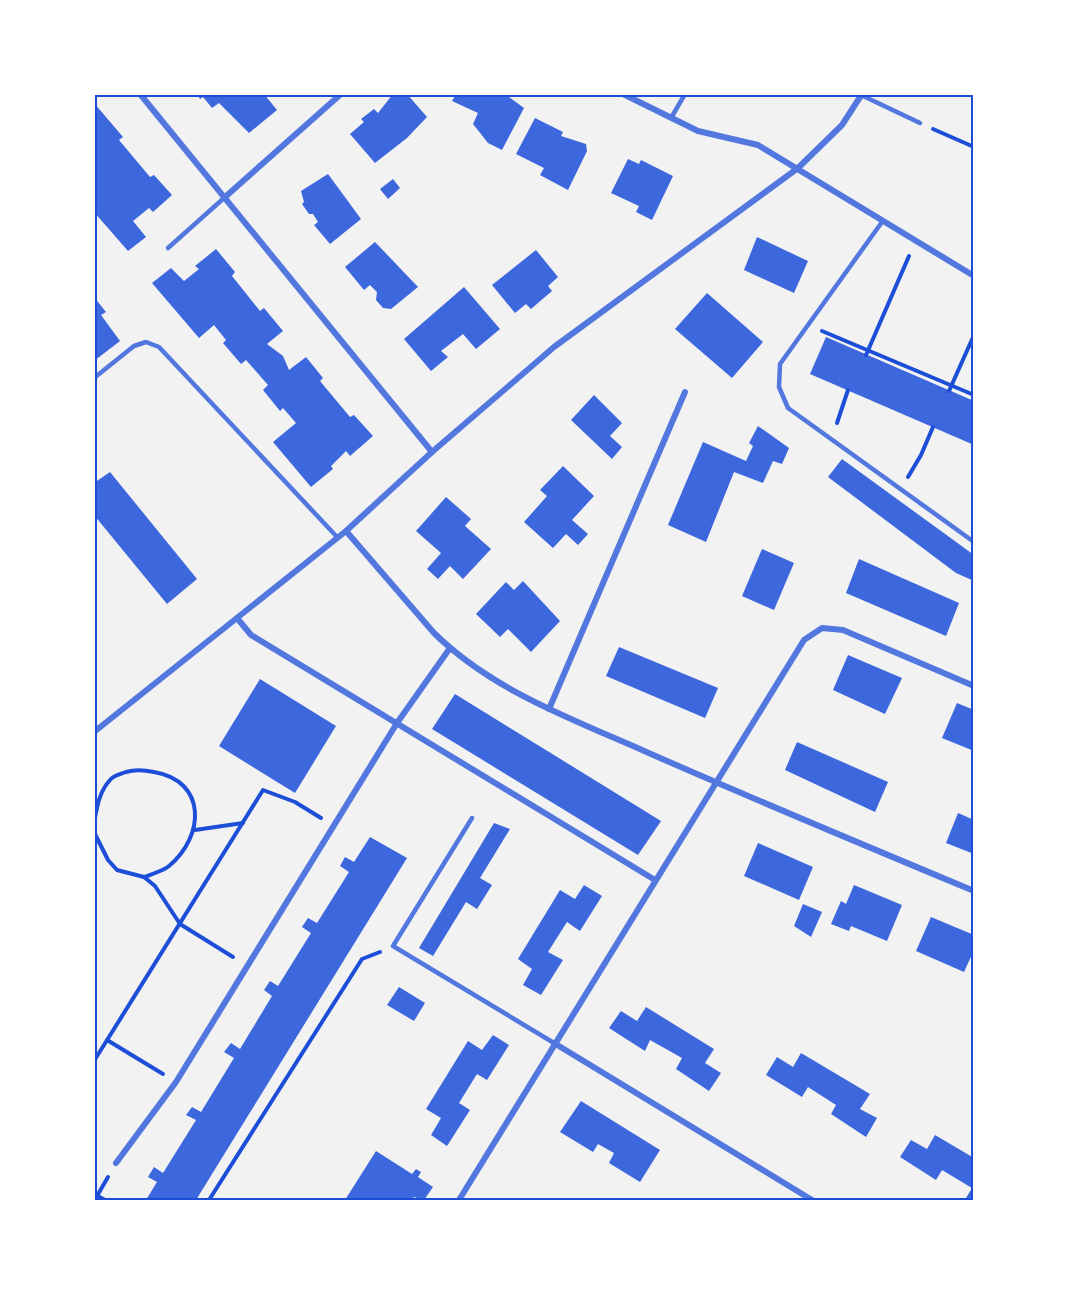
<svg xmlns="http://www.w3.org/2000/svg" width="1068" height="1295" viewBox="0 0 1068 1295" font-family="Spectral,serif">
	<rect width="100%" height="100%" fill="#f2f2f2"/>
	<g fill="#3d67dc">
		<polygon points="197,94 264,94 277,110 249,133 219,103 212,108 203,97 200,99"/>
		<polygon points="393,94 407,94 427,117 407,138 375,163 350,134 364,122 361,119 374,109 378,113"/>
		<polygon points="456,94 505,94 524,108 502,150 488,143 473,124 478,113 452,101"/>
		<polygon points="94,103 123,137 119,140 150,177 154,175 172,195 153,212 149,208 133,221 146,237 128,251 94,212"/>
		<polygon points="535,118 563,132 561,136 586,144 587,151 568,190 540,175 544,168 516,154"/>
		<polygon points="628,159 639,164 641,160 673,176 652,220 636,212 639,206 611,193"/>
		<polygon points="328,174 361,219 330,244 314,225 318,222 313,214 309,214 302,204 304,202 301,191"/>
		<polygon points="393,179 400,188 388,199 380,189"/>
		<polygon points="757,237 808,261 794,293 744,270"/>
		<polygon points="375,242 418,287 391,309 383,308 376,300 377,292 370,285 364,290 345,267"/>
		<polygon points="216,249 235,272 232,276 260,311 264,308 283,331 267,344 283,356 289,370 306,357 323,378 320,381 350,417 354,415 373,436 350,456 346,451 331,466 333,469 311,487 273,442 296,423 283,408 280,411 263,390 268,385 246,360 241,364 223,343 226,340 214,325 199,338 152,283 171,268 184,281 199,269 195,266"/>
		<polygon points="536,250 558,277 548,286 552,291 531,309 526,304 515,313 492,285"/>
		<polygon points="464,287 500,329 476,349 463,334 441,351 448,357 431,371 404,339"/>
		<polygon points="707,293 763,342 732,378 675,329"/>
		<polygon points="94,297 106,312 101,315 120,341 94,361"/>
		<polygon points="826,337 974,401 974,445 810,374"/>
		<polygon points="594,395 622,423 610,436 622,447 612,459 571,420"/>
		<polygon points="758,426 789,448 782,464 773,461 763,483 734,472 706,542 668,525 703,442 746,461 753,446 749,443"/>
		<polygon points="842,459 974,555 974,581 956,573 828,477"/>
		<polygon points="563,466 594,496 572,520 588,534 578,545 566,534 553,548 524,522 547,496 540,490"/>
		<polygon points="110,472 197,579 167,604 94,515 94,483"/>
		<polygon points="446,497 471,519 465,526 491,549 463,579 450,566 438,579 427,569 441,553 416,531"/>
		<polygon points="762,549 794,563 774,610 742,596"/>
		<polygon points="859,559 959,603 946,636 846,593"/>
		<polygon points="523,581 560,621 531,652 508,629 500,637 476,614 506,582 514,590"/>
		<polygon points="619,647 718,688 705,718 606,676"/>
		<polygon points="848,655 902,678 885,714 833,690"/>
		<polygon points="260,679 336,726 295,793 219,746"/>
		<polygon points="455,694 661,821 638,855 432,729"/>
		<polygon points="957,703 974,710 974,751 942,738"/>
		<polygon points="797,742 888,782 875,812 785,770"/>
		<polygon points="958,813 974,820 974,854 946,843"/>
		<polygon points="494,823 510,829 480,878 492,885 477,909 466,902 433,956 419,948"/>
		<polygon points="370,837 407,858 196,1200 146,1200 157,1182 148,1177 154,1167 163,1173 196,1120 186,1115 192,1107 201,1112 234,1058 224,1052 231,1043 240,1049 272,996 264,990 270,981 278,986 311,933 302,927 308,918 317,923 349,872 340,866 345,857 354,862"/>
		<polygon points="758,843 813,867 799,900 744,876"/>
		<polygon points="584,885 602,896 580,931 567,922 548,952 563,960 541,995 523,985 532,969 518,959 560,890 575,899"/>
		<polygon points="854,885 902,905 887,941 851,926 849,931 831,924 841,901 846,904"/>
		<polygon points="803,904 822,912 811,937 794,926"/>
		<polygon points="931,917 974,935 974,950 964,972 916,951"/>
		<polygon points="399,987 425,1003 414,1021 387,1005"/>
		<polygon points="646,1007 714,1049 705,1063 721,1073 709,1091 676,1069 682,1058 650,1040 645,1051 609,1028 621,1011 637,1021"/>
		<polygon points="493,1035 509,1045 487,1080 477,1074 459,1103 470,1110 447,1146 431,1135 441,1118 426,1109 468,1041 482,1050"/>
		<polygon points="801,1053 870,1094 860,1109 877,1118 866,1137 831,1114 836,1105 808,1087 802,1097 766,1075 777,1057 793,1067"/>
		<polygon points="581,1101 660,1150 640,1182 609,1163 614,1153 598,1144 593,1152 560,1132"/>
		<polygon points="935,1135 974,1158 974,1200 966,1198 972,1188 942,1170 936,1180 900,1157 911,1140 927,1149"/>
		<polygon points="376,1151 412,1174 416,1169 421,1172 418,1177 433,1187 424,1200 414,1197 412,1200 345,1200"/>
	</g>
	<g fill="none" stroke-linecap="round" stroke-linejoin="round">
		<g stroke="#1d4ed8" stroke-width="4">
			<polyline points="933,129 974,147"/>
			<polyline points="822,331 974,395"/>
			<polyline points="866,355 909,256"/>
			<polyline points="949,391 974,335"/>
			<polyline points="837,423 848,390"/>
			<polyline points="908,477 921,455 933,427"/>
			<path d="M94,823c3,-16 5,-31 16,-43 4,-5 11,-6 16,-8 10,-3 18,-2 28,0 53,9 51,64 15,94 -6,5 -17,8 -25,11"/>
			<polyline points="195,830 243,823"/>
			<polyline points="94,832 108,860 117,870 144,877 155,886 180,924 233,957"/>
			<polyline points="107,1040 163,1074"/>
			<polyline points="94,1061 263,790 295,802 321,818"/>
			<polyline points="94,1194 105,1200"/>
			<polyline points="97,1196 108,1177"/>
			<polyline points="209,1200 362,959 380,952"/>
		</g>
		<g stroke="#5277de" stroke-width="4.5">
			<polyline points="861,95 920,123"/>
			<polyline points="671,118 685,94"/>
			<polyline points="882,222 780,364 779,387 788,408 974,542"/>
			<polyline points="168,248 224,198"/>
			<polyline points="94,378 134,346 146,342 159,347 338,538"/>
			<polyline points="472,818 393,946 554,1043"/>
		</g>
		<g stroke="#5277de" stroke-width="6">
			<polyline points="140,94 432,452"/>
			<polyline points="623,94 698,131 758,145 974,276"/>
			<polyline points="224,198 341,94"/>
			<path d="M346,531l88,102c60,59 141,87 217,121 107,47 215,92 323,137"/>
			<polyline points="237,618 251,635 655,880"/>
			<polyline points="549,709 685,392"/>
			<polyline points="94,732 346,531 432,452 554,347 798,168 842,125 862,94"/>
			<polyline points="554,1043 812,1200"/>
			<polyline points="116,1163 176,1082 397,723 450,648"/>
			<polyline points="459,1200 804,640 822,628 843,630 974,686"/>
		</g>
	</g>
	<rect width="1068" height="1295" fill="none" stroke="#ffffff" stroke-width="192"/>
	<rect x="96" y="96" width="876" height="1103" fill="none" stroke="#1d4ed8" stroke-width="2"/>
</svg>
